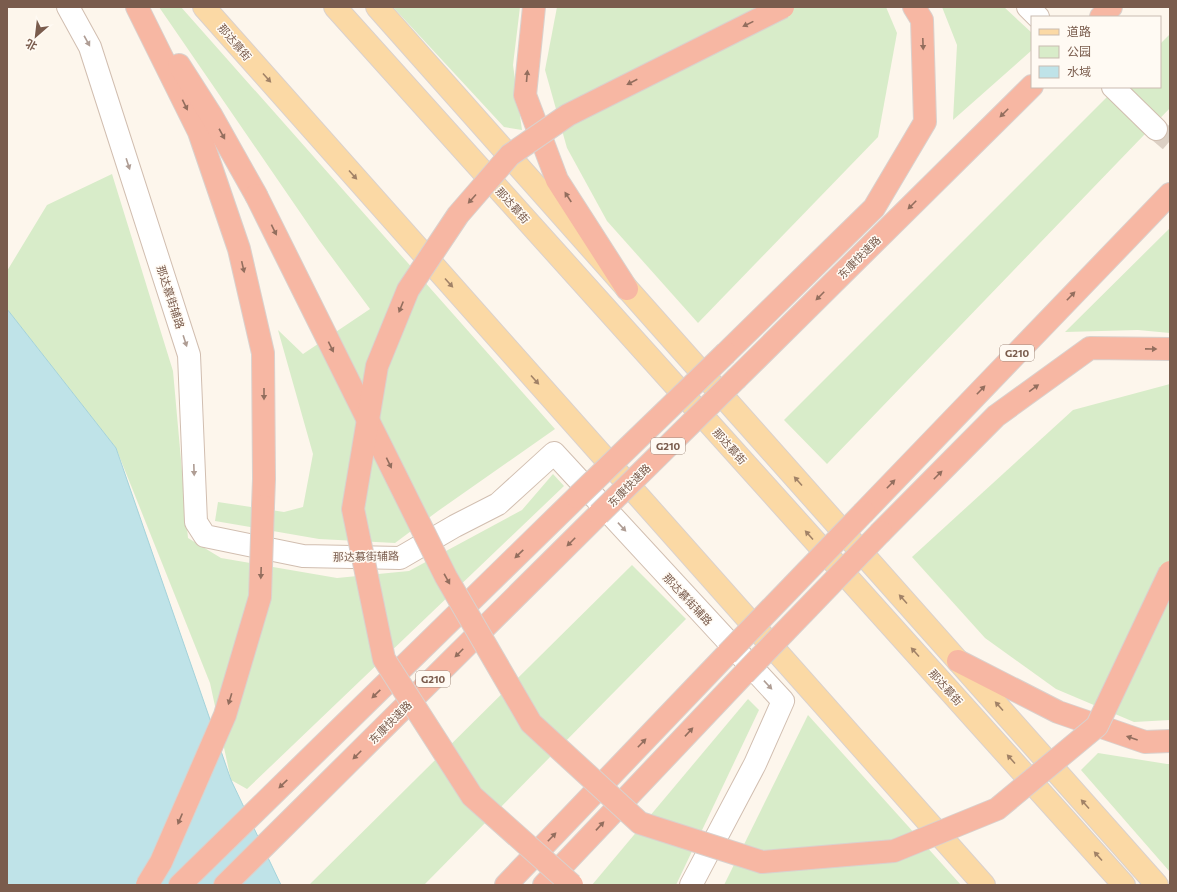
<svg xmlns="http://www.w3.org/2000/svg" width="1177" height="892" viewBox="0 0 1177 892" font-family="Commissioner,'Noto Sans SC',sans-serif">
	<rect width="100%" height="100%" fill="#fdf6ec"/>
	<g fill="#d8ecc9">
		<polygon points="159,7 181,7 555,429 438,511 395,543 319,539 215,521 218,502 284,512 303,507 313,454 278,330 303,354 370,309 319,240"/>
		<polygon points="393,7 520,7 513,65 522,130 504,127"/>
		<polygon points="557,7 886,7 897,33 878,137 698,323 607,221 567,148 545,70"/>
		<polygon points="942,7 1004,7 1032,33 1032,50 953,120 957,45"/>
		<polygon points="1170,34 1170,108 827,464 784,420 1117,87 1160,87 1160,44"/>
		<polygon points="112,174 173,371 188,538 221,558 337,578 409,571 522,510 553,474 564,486 247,789 231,780 210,683 116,448 7,309 7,271 47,205"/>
		<polygon points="1170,228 1170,333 1138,330 1065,332"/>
		<polygon points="1170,384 1170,720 1134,722 1056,689 985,638 912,557 1073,410"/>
		<polygon points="632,565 686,619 424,885 309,885"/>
		<polygon points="748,699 759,710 676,885 592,885"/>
		<polygon points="808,715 961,885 724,885"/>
		<polygon points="1098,753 1167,764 1170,764 1170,872 1081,770"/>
	</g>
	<polygon fill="#bfe3e8" stroke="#a5d3da" points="7,309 116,448 231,780 281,885 7,885"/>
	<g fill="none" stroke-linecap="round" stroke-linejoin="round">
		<polyline stroke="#dcd0c4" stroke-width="22" stroke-dasharray="22 11" stroke-linecap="butt" points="1156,129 1170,141"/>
		<defs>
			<g id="minor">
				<polyline points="68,7 90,47 189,355 196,522 205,536 303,556 400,558 455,526 498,504 554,453 783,701 755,764 691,885"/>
				<polyline points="1028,7 1038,17"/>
				<polyline points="1113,87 1156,129"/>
			</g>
			<g id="major">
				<polyline points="204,7 984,885"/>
				<polyline points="335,7 1124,885"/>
				<polyline points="377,7 1157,885"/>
			</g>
			<g id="highway">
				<polyline points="137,7 199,132 239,249 263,353 264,479 263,506"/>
				<polyline points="534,7 525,95 557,180 627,289"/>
				<polyline points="1101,17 1111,7"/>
				<polyline points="179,65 211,115 256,195"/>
				<polyline points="726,353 874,208 925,122 922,20 914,7"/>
				<polyline points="737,378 1032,86"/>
				<polyline points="864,512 1170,194"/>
				<polyline points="881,532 996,416 1090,348 1170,349"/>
				<polyline points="958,661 1058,712 1145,742 1170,741"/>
				<polyline points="180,885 577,497"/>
				<polyline points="225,885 599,514"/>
				<polyline points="506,885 727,654"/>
				<polyline points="544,885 744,674"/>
			</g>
		</defs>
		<use href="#minor" stroke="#d1beb0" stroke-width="24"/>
		<use href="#major" stroke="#dad1cd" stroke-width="24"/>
		<use href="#highway" stroke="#dad1cd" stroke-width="24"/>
		<use href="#minor" stroke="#fff" stroke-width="22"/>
		<use href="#major" stroke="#fbd9a5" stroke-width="22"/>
		<use href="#highway" stroke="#f7b7a3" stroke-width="22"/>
		<defs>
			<g id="highway-bridge">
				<polyline points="256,195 446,577 531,723 640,823 762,862 894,851 997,809 1097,726 1170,572"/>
				<polyline points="577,497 726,353"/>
				<polyline points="599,514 737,378"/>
				<polyline points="727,654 864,512"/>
				<polyline points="744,674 881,532"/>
				<polyline points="147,885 161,862 225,715 260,597 263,506"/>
				<polyline points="572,885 472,796 384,659 353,509 377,366 408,290 458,215 510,155 568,115 783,7"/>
			</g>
		</defs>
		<use href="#highway-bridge" stroke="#dad1cd" stroke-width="24" stroke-linecap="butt"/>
		<use href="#highway-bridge" stroke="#f7b7a3" stroke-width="22"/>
	</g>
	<defs><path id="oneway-solid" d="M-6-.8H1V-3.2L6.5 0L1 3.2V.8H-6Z"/></defs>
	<g fill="#936e5e">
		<use href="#oneway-solid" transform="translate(748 24) rotate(154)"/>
		<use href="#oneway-solid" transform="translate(923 44) rotate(88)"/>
		<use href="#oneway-solid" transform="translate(527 76) rotate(-85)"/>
		<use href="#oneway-solid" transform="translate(632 82) rotate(153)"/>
		<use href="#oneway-solid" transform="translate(185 105) rotate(64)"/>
		<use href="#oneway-solid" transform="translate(1004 113) rotate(135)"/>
		<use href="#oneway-solid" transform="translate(222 134) rotate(61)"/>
		<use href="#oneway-solid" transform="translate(568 197) rotate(-123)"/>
		<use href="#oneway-solid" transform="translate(472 199) rotate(132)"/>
		<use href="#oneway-solid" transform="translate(912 205) rotate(135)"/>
		<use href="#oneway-solid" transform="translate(274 230) rotate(64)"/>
		<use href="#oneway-solid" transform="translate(243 267) rotate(77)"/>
		<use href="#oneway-solid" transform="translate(820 296) rotate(135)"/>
		<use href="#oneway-solid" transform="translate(1071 296) rotate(-46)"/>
		<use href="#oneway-solid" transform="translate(401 307) rotate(112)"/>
		<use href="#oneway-solid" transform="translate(331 347) rotate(64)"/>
		<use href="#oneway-solid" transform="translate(1151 349) rotate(1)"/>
		<use href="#oneway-solid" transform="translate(1034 388) rotate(-36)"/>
		<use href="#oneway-solid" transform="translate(981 390) rotate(-46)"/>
		<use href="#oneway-solid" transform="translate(264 394) rotate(90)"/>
		<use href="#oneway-solid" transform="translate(389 463) rotate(64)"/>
		<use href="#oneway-solid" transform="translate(938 475) rotate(-45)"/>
		<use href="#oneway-solid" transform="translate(891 484) rotate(-46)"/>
		<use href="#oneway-solid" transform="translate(571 542) rotate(135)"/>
		<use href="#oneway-solid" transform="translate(519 554) rotate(136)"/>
		<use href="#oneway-solid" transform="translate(261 573) rotate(92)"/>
		<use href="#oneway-solid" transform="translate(447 579) rotate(61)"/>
		<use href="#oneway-solid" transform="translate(459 653) rotate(135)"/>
		<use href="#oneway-solid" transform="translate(376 694) rotate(136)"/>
		<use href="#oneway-solid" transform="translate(230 699) rotate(107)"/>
		<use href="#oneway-solid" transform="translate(689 732) rotate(-47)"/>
		<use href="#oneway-solid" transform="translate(1132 738) rotate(-161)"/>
		<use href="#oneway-solid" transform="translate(642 743) rotate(-46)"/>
		<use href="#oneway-solid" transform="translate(357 755) rotate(135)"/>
		<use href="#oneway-solid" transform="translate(283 784) rotate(136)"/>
		<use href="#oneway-solid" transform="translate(180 819) rotate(113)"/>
		<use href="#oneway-solid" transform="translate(600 826) rotate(-47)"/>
		<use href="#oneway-solid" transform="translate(552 837) rotate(-46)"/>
	</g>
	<g fill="#af9d94">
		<use href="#oneway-solid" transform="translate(87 41) rotate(61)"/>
		<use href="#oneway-solid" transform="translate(128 164) rotate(72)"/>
		<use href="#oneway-solid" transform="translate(185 341) rotate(72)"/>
		<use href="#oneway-solid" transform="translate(194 470) rotate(88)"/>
		<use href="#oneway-solid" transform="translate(622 527) rotate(47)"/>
		<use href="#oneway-solid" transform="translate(768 685) rotate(47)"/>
	</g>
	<g fill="#a18267">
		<use href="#oneway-solid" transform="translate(267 78) rotate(48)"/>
		<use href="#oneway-solid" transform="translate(353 175) rotate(48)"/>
		<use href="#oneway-solid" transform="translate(449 283) rotate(48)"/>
		<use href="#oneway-solid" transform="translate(535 380) rotate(48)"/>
		<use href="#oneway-solid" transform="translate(798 481) rotate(-132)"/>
		<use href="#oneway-solid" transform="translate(809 535) rotate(-132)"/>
		<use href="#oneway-solid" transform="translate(903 599) rotate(-132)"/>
		<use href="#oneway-solid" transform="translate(915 652) rotate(-132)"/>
		<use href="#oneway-solid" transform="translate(999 706) rotate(-132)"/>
		<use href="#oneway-solid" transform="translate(1011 759) rotate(-132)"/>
		<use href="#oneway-solid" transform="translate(1085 804) rotate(-132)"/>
		<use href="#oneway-solid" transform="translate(1098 856) rotate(-132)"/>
	</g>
	<g text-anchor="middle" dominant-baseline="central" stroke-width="3" stroke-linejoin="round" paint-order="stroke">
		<g fill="#fffaf3" stroke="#a28b7f" stroke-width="1">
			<rect x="1000" y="345" width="34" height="16" rx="3"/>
			<rect x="651" y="438" width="34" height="16" rx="3"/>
			<rect x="416" y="671" width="34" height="16" rx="3"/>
		</g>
		<g font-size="10" font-weight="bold" fill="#7a5c4d">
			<text x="1017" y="353">G210</text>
			<text x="668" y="446">G210</text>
			<text x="433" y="679">G210</text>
		</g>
		<g font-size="11" fill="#7a5c4d" stroke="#fffaf3">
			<text transform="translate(235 42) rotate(49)">那达慕街</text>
			<text transform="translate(513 205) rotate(48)">那达慕街</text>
			<text transform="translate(859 257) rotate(-45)">东康快速路</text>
			<text transform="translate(171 297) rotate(72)">那达慕街辅路</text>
			<text transform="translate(730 446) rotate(48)">那达慕街</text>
			<text transform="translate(629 485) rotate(-45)">东康快速路</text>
			<text transform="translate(366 556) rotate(-1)">那达慕街辅路</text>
			<text transform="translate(688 599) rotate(47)">那达慕街辅路</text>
			<text transform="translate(946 687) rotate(48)">那达慕街</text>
			<text transform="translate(390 722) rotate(-45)">东康快速路</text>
		</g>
	</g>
	<rect width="1177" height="892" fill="none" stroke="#7a5c4d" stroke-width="16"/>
	<rect x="1031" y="16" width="130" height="72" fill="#fffaf3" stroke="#cabbb1"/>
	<rect x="1039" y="29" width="20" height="6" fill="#fbd9a5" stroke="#cabbb1"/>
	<text x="1067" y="36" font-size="12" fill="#7a5c4d">道路</text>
	<rect x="1039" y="46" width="20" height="12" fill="#d8ecc9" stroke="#cabbb1"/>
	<text x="1067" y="56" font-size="12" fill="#7a5c4d">公园</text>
	<rect x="1039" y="66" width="20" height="12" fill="#bfe3e8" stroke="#cabbb1"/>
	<text x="1067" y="76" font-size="12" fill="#7a5c4d">水域</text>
	<g transform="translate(36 36) rotate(208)" stroke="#fffaf3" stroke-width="3" paint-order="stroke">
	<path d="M0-3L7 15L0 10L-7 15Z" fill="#7a5c4d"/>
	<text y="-6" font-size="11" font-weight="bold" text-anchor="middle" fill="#7a5c4d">北</text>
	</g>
</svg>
